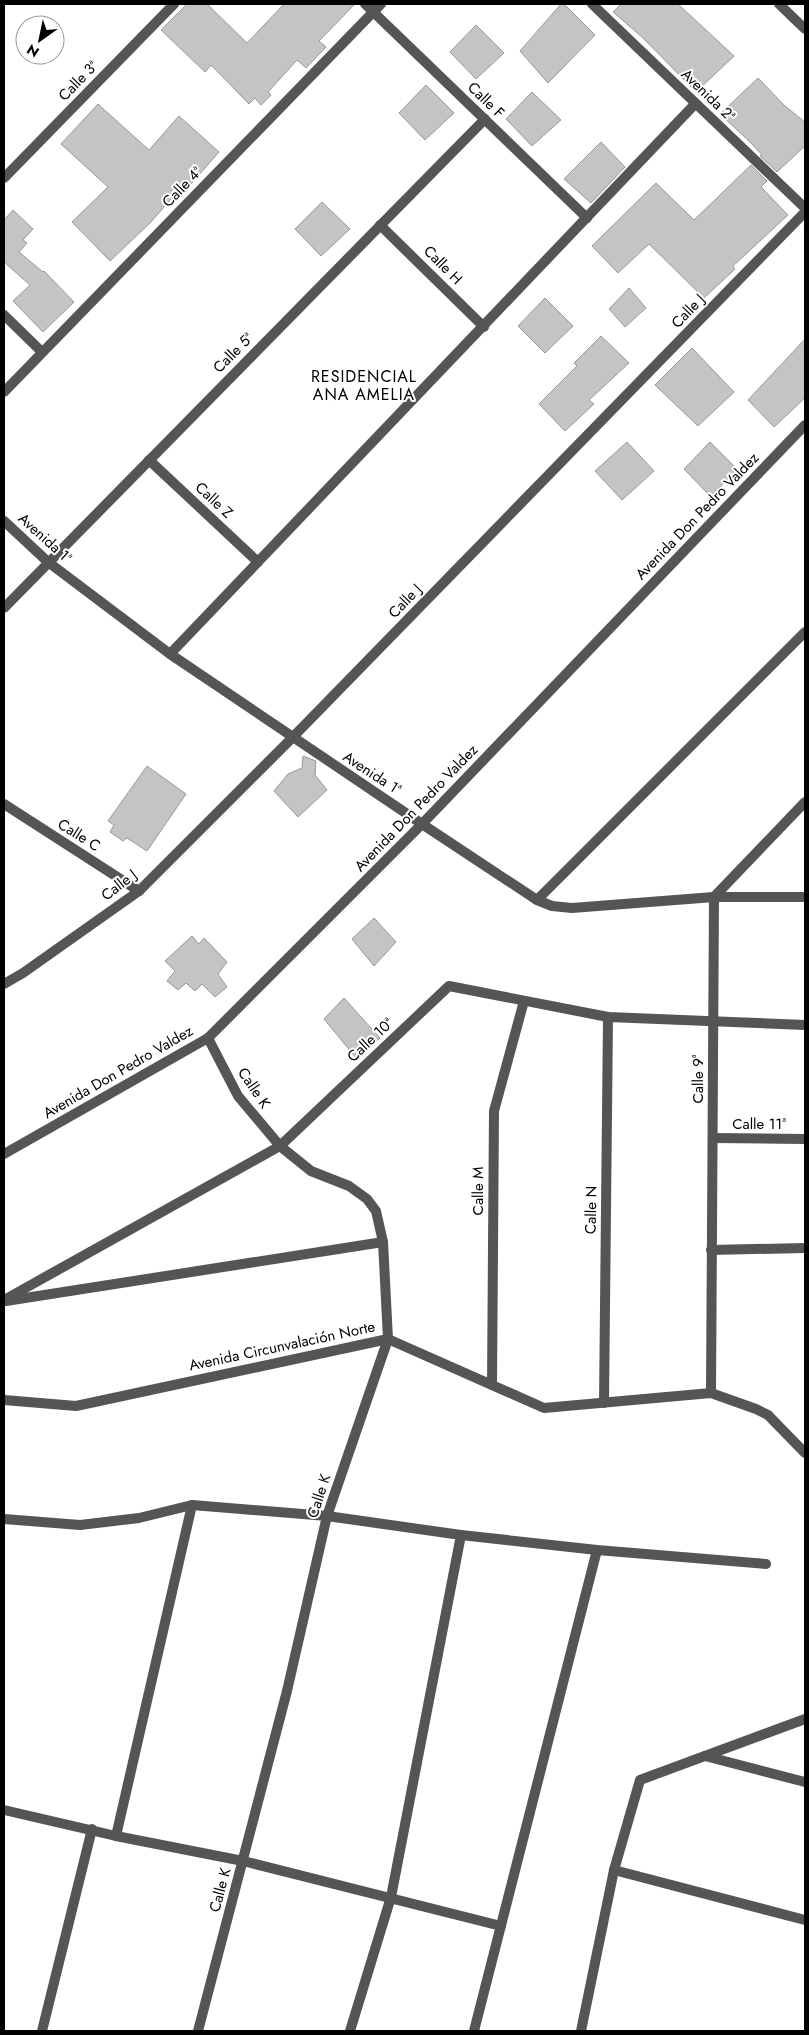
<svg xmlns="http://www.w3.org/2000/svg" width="809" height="2035" viewBox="0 0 809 2035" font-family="Jost,sans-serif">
	<rect width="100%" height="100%" fill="#fff"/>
	<g fill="#c4c4c4" stroke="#999">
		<polygon points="187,4 207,4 247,43 284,4 355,4 319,41 326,47 306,68 297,60 268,92 271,95 261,105 255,98 249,104 211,65 205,72 161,30"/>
		<polygon points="561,4 564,4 595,35 548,83 520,51"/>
		<polygon points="621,4 678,4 734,56 696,92 642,37 613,12"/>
		<polygon points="476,25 504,53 476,79 450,52"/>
		<polygon points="758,78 785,106 805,122 805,146 777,172 760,156 762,155 750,142 720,114"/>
		<polygon points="426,85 454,113 425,140 399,113"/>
		<polygon points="532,92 561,120 532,146 506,119"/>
		<polygon points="98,104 149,150 179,116 219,152 191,184 187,181 150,223 110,261 72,222 108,187 61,144"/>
		<polygon points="601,142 625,167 591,203 564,179"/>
		<polygon points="751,165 767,181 761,187 788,215 733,266 735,269 704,298 649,244 618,273 592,246 656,183 694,220"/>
		<polygon points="322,202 350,229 321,256 295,229"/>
		<polygon points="13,210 33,229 23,240 27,243 19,252 43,272 44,271 74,302 43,332 13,301 30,285 4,262 4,220"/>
		<polygon points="629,288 646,308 625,327 609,309"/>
		<polygon points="545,298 573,326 545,353 518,326"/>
		<polygon points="601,336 629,363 589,400 594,404 565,431 539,404 577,366 574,363"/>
		<polygon points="805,339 805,398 774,427 748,400"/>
		<polygon points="692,348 734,392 698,426 655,385"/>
		<polygon points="627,442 654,471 622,500 595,471"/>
		<polygon points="710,442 738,470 710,496 684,469"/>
		<polygon points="303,756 316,761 315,775 327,790 298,817 274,791 288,774 302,768"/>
		<polygon points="147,766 186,794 147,851 127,838 123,841 110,832 114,825 108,821"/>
		<polygon points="374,918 396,942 374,966 352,939"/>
		<polygon points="192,936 199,944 204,938 227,962 218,974 227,987 215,997 202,984 195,991 186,983 178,990 167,981 175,971 165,961"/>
		<polygon points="344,998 380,1038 357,1059 324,1019"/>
	</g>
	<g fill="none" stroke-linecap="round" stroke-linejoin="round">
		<g stroke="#555" stroke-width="10">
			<polyline points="365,4 587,218"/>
			<polyline points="592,4 805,208"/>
			<polyline points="779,4 805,29"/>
			<polyline points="4,178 174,4"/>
			<polyline points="380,225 484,327"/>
			<polyline points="4,315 42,352"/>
			<polyline points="4,392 381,4"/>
			<polyline points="805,425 422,824 537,900 552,906 572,908 714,897 805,897"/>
			<polyline points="149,460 258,562"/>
			<polyline points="4,608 485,119"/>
			<polyline points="170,654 695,104"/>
			<polyline points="4,804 139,891"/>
			<polyline points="537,900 805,632"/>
			<polyline points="4,984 23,973 139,891 292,738 805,212"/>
			<polyline points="713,1138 805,1139"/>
			<polyline points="4,1154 208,1038"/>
			<polyline points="711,1250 805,1248"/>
			<polyline points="4,1300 280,1146 449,986 608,1017 805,1025"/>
			<polyline points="6,1301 383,1242"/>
			<polyline points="492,1385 494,1111 524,1001"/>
			<polyline points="711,1393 714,897 805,802"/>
			<polyline points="4,1400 76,1406 388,1339 544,1408 711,1393 756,1409 768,1415 805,1453"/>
			<polyline points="604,1403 608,1017"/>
			<polyline points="4,1519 80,1525 139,1518 192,1505 327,1516 461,1535 391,1897 350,2031"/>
			<polyline points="461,1535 597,1550 766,1564"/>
			<polyline points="705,1756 805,1782"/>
			<polyline points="4,1810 116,1836 243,1861 501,1926"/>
			<polyline points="116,1836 192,1505"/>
			<polyline points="614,1870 805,1920"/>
			<polyline points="42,2031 92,1829"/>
			<polyline points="474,2031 597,1550"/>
			<polyline points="581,2031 614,1870 640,1780 805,1719"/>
		</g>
		<polyline stroke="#555" stroke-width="10" points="4,521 48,562 170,654 422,824 208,1038 238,1096 280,1146 311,1171 349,1186 367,1199 376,1211 383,1242 388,1339 327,1516 287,1691 198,2031"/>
	</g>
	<g text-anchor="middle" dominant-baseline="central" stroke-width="4" stroke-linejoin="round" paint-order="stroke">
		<g font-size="15" fill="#000" stroke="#fff">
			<text transform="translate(78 81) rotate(-46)">Calle 3ª</text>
			<text transform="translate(708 95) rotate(44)">Avenida 2ª</text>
			<text transform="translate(486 100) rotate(44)">Calle F</text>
			<text transform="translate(182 187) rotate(-46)">Calle 4ª</text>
			<text transform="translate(443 265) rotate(45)">Calle H</text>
			<text transform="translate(688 311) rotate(-46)">Calle J</text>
			<text transform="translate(233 353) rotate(-45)">Calle 5ª</text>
			<text transform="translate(214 500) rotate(43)">Calle Z</text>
			<text transform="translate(697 516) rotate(-46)">Avenida Don Pedro Valdez</text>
			<text transform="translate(45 538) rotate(42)">Avenida 1ª</text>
			<text transform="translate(405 601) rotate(-46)">Calle J</text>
			<text transform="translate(372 773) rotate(33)">Avenida 1ª</text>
			<text transform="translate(416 808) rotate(-46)">Avenida Don Pedro Valdez</text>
			<text transform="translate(79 835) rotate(32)">Calle C</text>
			<text transform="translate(119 885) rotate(-38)">Calle J</text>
			<text transform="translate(370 1040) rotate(-43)">Calle 10ª</text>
			<text transform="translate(118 1072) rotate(-30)">Avenida Don Pedro Valdez</text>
			<text transform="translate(698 1079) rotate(-90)">Calle 9ª</text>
			<text transform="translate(254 1088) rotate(56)">Calle K</text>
			<text x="759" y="1124">Calle 11ª</text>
			<text transform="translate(478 1191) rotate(-90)">Calle M</text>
			<text transform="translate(591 1210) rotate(-89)">Calle N</text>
			<text transform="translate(282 1346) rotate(-12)">Avenida Circunvalación Norte</text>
			<text transform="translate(319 1496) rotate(-72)">Calle K</text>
			<text transform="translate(220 1890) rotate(-75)">Calle K</text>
		</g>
		<g font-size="16" letter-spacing="1" fill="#000" stroke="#fff">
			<text x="364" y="376">RESIDENCIAL<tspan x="364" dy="18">ANA AMELIA</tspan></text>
		</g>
	</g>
	<rect width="809" height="2035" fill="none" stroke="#000000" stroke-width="10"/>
	<g transform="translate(40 40) rotate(213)"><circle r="24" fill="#ffffff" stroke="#999999"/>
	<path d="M0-4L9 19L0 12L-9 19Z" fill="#000000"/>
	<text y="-8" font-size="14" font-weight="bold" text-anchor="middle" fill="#000000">N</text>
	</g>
</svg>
